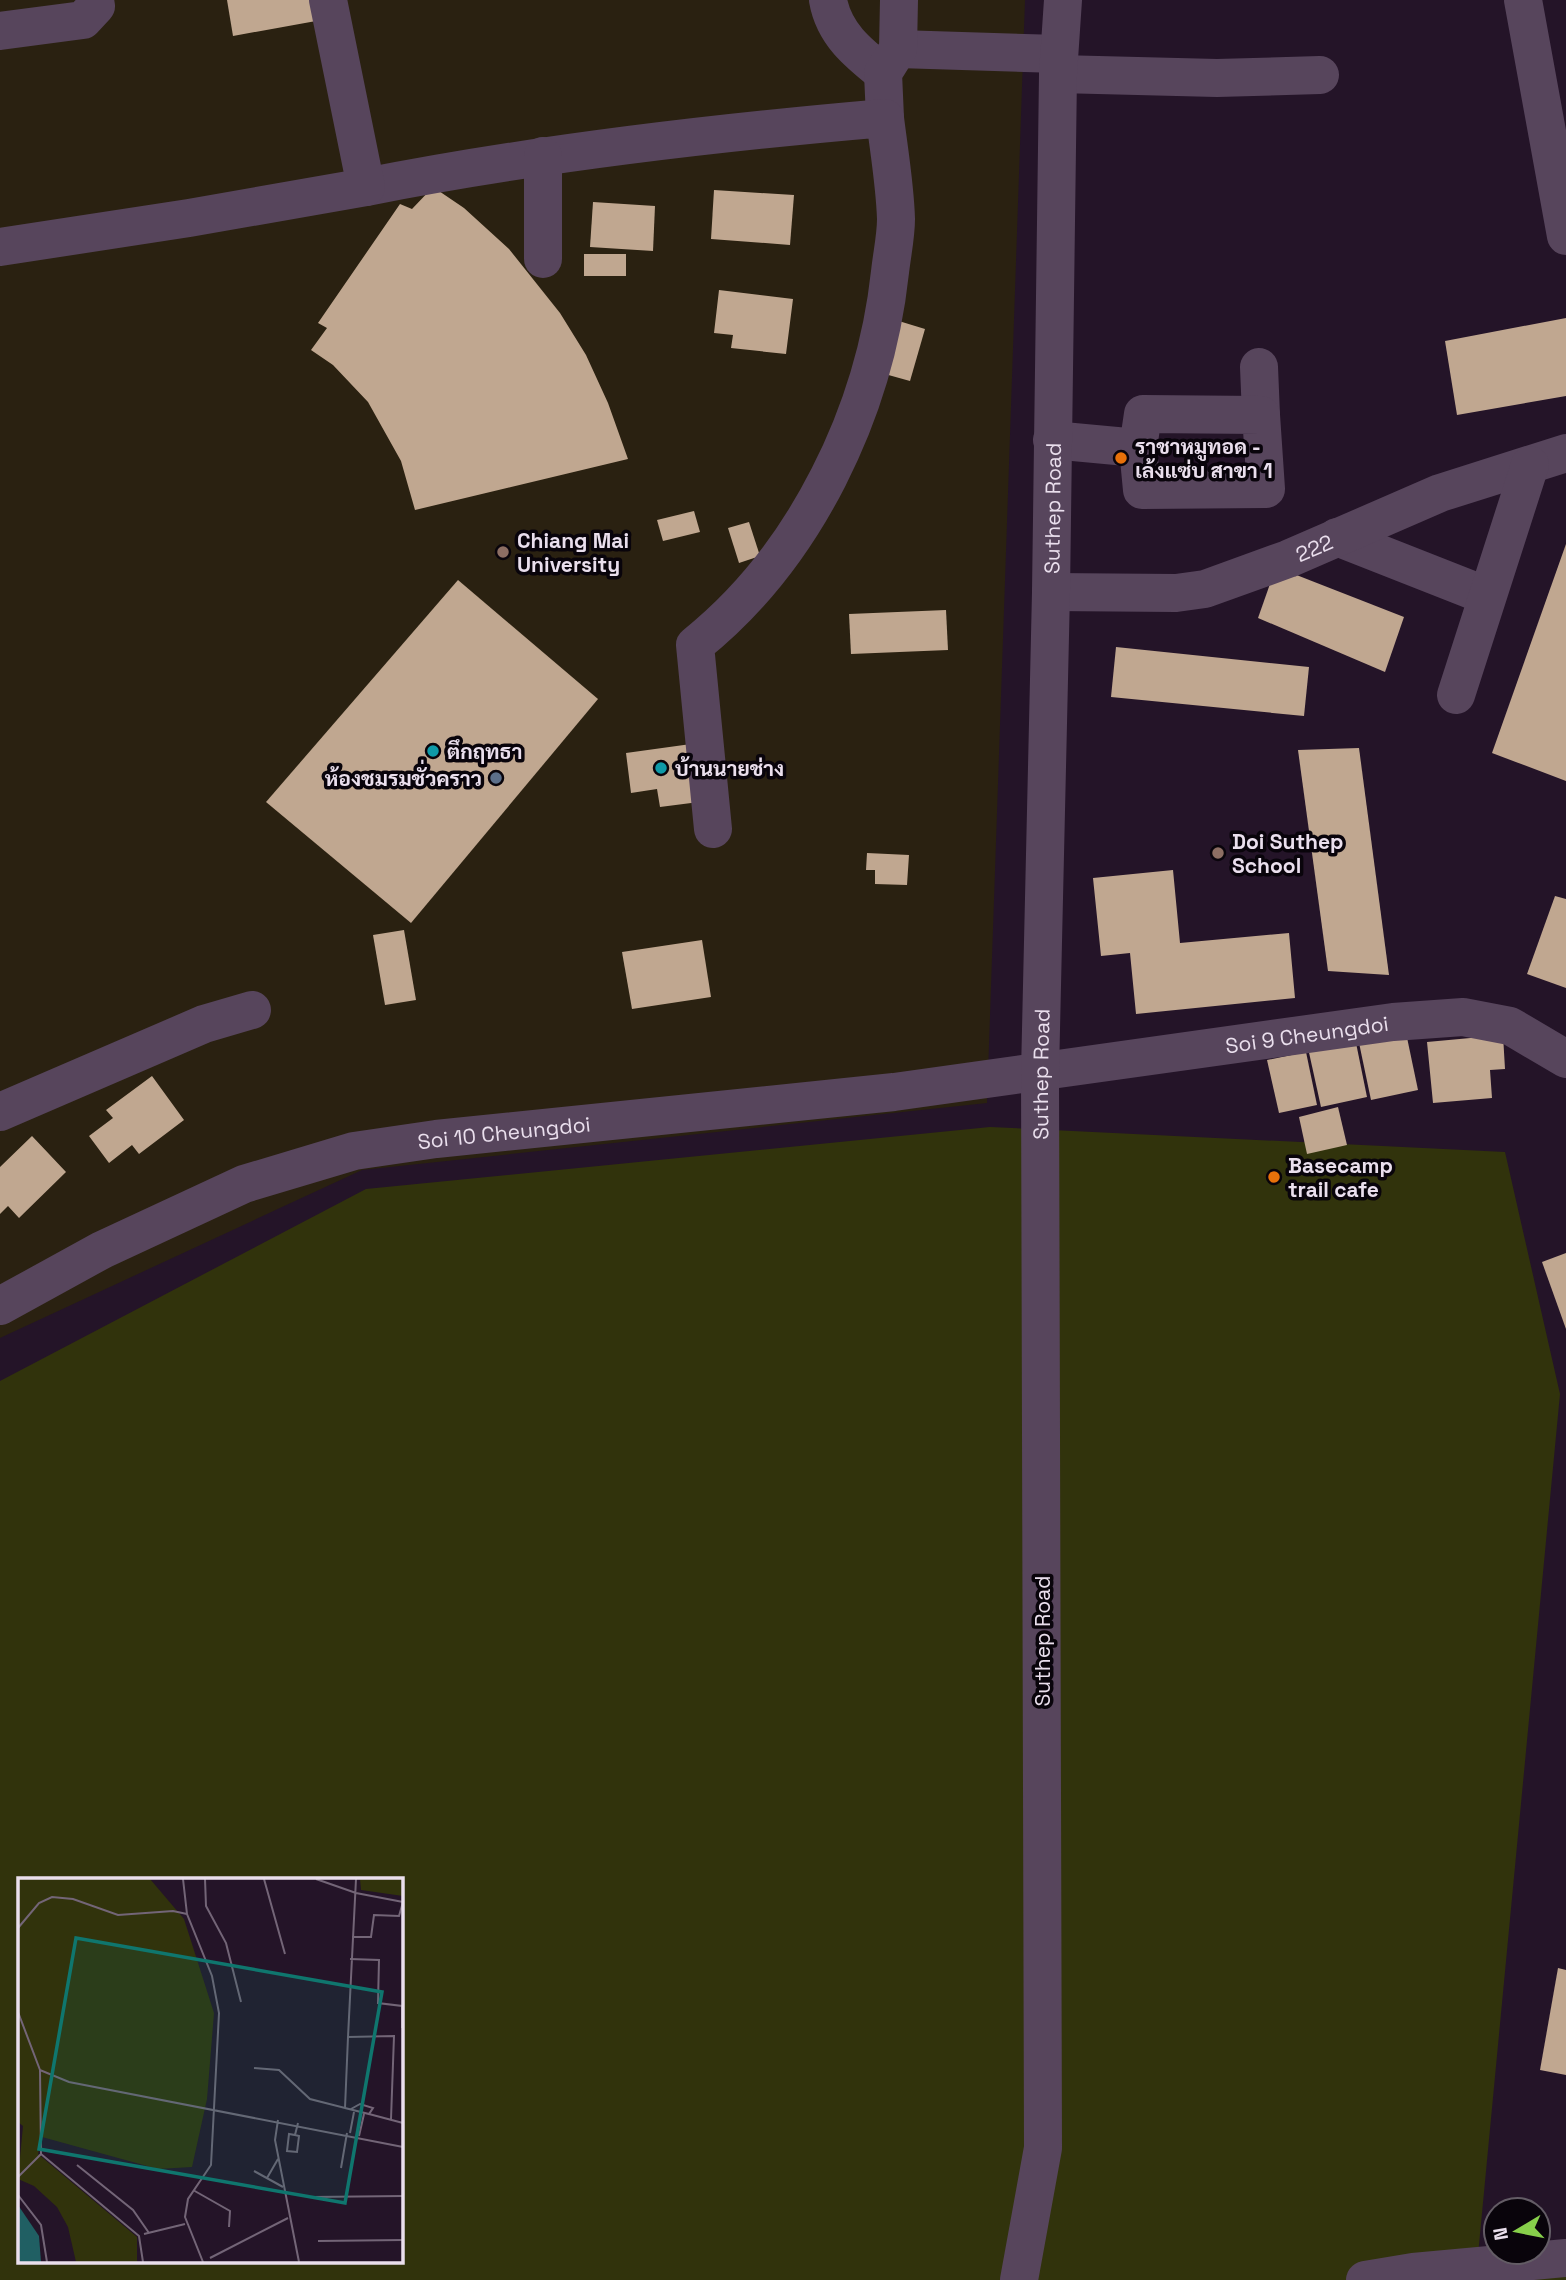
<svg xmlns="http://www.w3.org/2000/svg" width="1566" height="2280" viewBox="0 0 1566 2280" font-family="'Space Grotesk',Sarabun,sans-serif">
	<rect width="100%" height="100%" fill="#241428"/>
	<polygon fill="#2a2111" points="0,0 1025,0 987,1103 362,1170 0,1338"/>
	<path fill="#31330c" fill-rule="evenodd" d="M990,1127l515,25 55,242 -84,882h90v4h-1566v-899l366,-192zM19,1879h382v382h-382z"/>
	<g fill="#c0a790">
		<polygon points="227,0 312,0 316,21 233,36"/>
		<polygon points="433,187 464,208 509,249 560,313 586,355 608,403 628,459 415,510 401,461 368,402 333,365 311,350 327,328 318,323 400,204 412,209"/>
		<polygon points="714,190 794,195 790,245 711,239"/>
		<polygon points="593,202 655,206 653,251 590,247"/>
		<rect x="584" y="254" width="42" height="22"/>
		<polygon points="719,290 793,299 786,354 731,348 733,335 714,333"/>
		<polygon points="889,318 925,329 910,381 874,371"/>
		<polygon points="1566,318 1566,396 1457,415 1445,341"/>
		<polygon points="694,511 700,532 663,541 657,520"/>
		<polygon points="749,522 760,556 739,563 728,528"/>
		<polygon points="1566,544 1566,781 1492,753"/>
		<polygon points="1276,567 1404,617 1385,672 1258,618"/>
		<polygon points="458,580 598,699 411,923 266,802"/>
		<polygon points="946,610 948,650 851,654 849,614"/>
		<polygon points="1116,647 1309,667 1304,716 1111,697"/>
		<polygon points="691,744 699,802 660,807 657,789 631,793 626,753"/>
		<polygon points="1359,748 1389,975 1328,971 1298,750"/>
		<polygon points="867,853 909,855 907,885 875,884 875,870 866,870"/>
		<polygon points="1173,870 1180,943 1289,933 1295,998 1136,1014 1130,953 1101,956 1093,878"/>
		<polygon points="1555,896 1566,899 1566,988 1527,974"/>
		<polygon points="404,930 416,1000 385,1005 373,935"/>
		<polygon points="702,940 711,997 632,1009 622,952"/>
		<polygon points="1405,1028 1418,1090 1371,1100 1358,1038"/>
		<polygon points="1503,1035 1505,1069 1490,1070 1492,1098 1433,1103 1427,1042"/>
		<polygon points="1355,1038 1367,1097 1321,1107 1308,1048"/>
		<polygon points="1306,1052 1317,1105 1279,1113 1267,1060"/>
		<polygon points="152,1076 184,1120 139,1154 132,1145 109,1163 89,1136 113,1118 106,1110"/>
		<polygon points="1338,1107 1347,1145 1307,1154 1299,1117"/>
		<polygon points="32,1136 66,1172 19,1218 8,1206 0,1214 0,1167"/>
		<polygon points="1566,1253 1566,1329 1542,1262"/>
		<polygon points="1558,1968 1566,1970 1566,2075 1540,2070"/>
	</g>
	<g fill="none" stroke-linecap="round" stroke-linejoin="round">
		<g stroke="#57455c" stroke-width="38">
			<path d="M828,0c6,34 30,53 55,73"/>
			<polyline points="1523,0 1566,236"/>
			<polyline points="0,31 83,20 96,6 95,0"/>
			<polyline points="898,49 1059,54"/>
			<polyline points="1058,74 1217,78 1320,75"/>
			<polyline points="885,118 883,73 898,49 899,0"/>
			<path d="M366,187c172,-34 345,-54 519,-69 4,33 10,67 11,101 0,17 -4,35 -6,53 -15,139 -84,284 -195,373l18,184"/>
			<polyline points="0,247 189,218 366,187 328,0"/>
			<polyline points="543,259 543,156"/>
			<polyline points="1259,367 1261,415"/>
			<polyline points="1052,440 1138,448 1142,490 1266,489 1261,415 1143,414 1138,448"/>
			<polyline points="1337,537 1487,596"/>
			<path id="s1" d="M1051,592l125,1 29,-4 83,-30 152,-66 126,-40"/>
			<polyline points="1456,695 1530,465"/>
			<polyline points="0,1112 204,1024 252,1010"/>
			<path id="s2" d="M0,1306l102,-56 142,-66 110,-33 82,-12 458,-47 499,-70 70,-5 47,9 56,33"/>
			<path id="s3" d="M1019,2280l24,-132 -3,-1075 11,-481 7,-518 5,-74"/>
			<polyline points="1365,2280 1413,2272 1566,2258"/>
		</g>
	</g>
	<g fill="#e8710a" stroke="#09040b" stroke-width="2.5">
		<circle cx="1121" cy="458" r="7"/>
		<circle cx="1274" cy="1177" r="7"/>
	</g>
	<g fill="#8d6e63" stroke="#09040b" stroke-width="2.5">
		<circle cx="503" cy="552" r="7"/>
		<circle cx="1218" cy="853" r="7"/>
	</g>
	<g fill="#0f9aa8" stroke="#09040b" stroke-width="2.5">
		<circle cx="433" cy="751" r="7"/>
		<circle cx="661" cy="768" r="7"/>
	</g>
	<circle fill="#5c6f8a" stroke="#09040b" stroke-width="2.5" cx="496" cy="778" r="7"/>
	<g text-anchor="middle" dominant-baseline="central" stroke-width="7" stroke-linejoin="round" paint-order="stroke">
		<g font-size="21" font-weight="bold" fill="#eadfed" stroke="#09040b" text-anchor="start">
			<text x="1135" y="446">ราชาหมูทอด -<tspan x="1135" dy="24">เล้งแซ่บ สาขา 1</tspan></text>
			<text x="517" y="540">Chiang Mai<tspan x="517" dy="24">University</tspan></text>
			<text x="447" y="751">ตึกฤทธา</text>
			<text x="675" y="768">บ้านนายช่าง</text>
			<text x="482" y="778" text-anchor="end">ห้องชมรมชั่วคราว</text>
			<text x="1232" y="841">Doi Suthep<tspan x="1232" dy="24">School</tspan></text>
			<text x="1288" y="1165">Basecamp<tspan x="1288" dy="24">trail cafe</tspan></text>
		</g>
		<g font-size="21" fill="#eadfed" stroke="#09040b">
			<text stroke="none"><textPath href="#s3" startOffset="1774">Suthep Road</textPath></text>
			<text stroke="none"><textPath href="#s1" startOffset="271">222</textPath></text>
			<text stroke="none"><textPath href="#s2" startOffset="1348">Soi 9 Cheungdoi</textPath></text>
			<text stroke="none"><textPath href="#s3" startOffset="1208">Suthep Road</textPath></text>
			<text stroke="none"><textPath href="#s2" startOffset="539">Soi 10 Cheungdoi</textPath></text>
			<text transform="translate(1042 1641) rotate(-90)">Suthep Road</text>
		</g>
	</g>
	<g transform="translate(18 1878)">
		<rect width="385" height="385" fill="#241428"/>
		<path d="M0,1h132l34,40 30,94 -7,86 -15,68 -34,2 -116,-32 -4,17 99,83v25h-61l-8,-35 -11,-20 -23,-21 -16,-7 5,-53 -5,-4zM342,1h43v17l-42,-6z" fill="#31330c"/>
		<path d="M0,327l21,31 2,26h-23z" fill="#205f63"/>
		<path fill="none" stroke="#736577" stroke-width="2" d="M165,1l4,35 25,62 7,37 -8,152 -23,34 -3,18 18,45M187,1l1,27 20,37 15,59M246,1l21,75M298,1l40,14 47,9M338,1l-8,158 46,-1 -3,83M0,50l21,-25 13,-6 21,2 45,16 55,-4 14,3M334,59h19l3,-22 25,1 4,-14M332,81l29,1 -1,43 24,3v22M0,134l22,58M236,190l25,2 31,29 35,9 3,-71M327,230l24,6 4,-6 -13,-4 -9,5M351,236l34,9M260,242l-3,20 24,122M332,255l4,-21M277,257l4,1 -2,16 -10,-1 2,-17 6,1 3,-12M341,258l5,-22M23,276l98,82 4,26M59,287l56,45 16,23M323,290l6,-35M236,293l29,16M0,299l23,-23 -1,-84 29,12 334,65M249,300l11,-19M175,312l37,21 -1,16M0,317l23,30 6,37M293,319l92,-1M126,356l41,-10M300,363l85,-1M192,380l78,-40"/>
		<path fill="#0f766e" fill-opacity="0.15" stroke="#0f766e" stroke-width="3.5" d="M58,60l306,54 -37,211 -306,-54z"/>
		<rect width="385" height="385" fill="none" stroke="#eadfed" stroke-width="3.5"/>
	</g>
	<g transform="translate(1517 2231) rotate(260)"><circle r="33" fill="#09040b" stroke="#635c65" stroke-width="2"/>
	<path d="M0-5L12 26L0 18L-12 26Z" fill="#87cf4b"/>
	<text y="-10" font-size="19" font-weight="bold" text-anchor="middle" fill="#eadfed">N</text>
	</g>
</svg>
